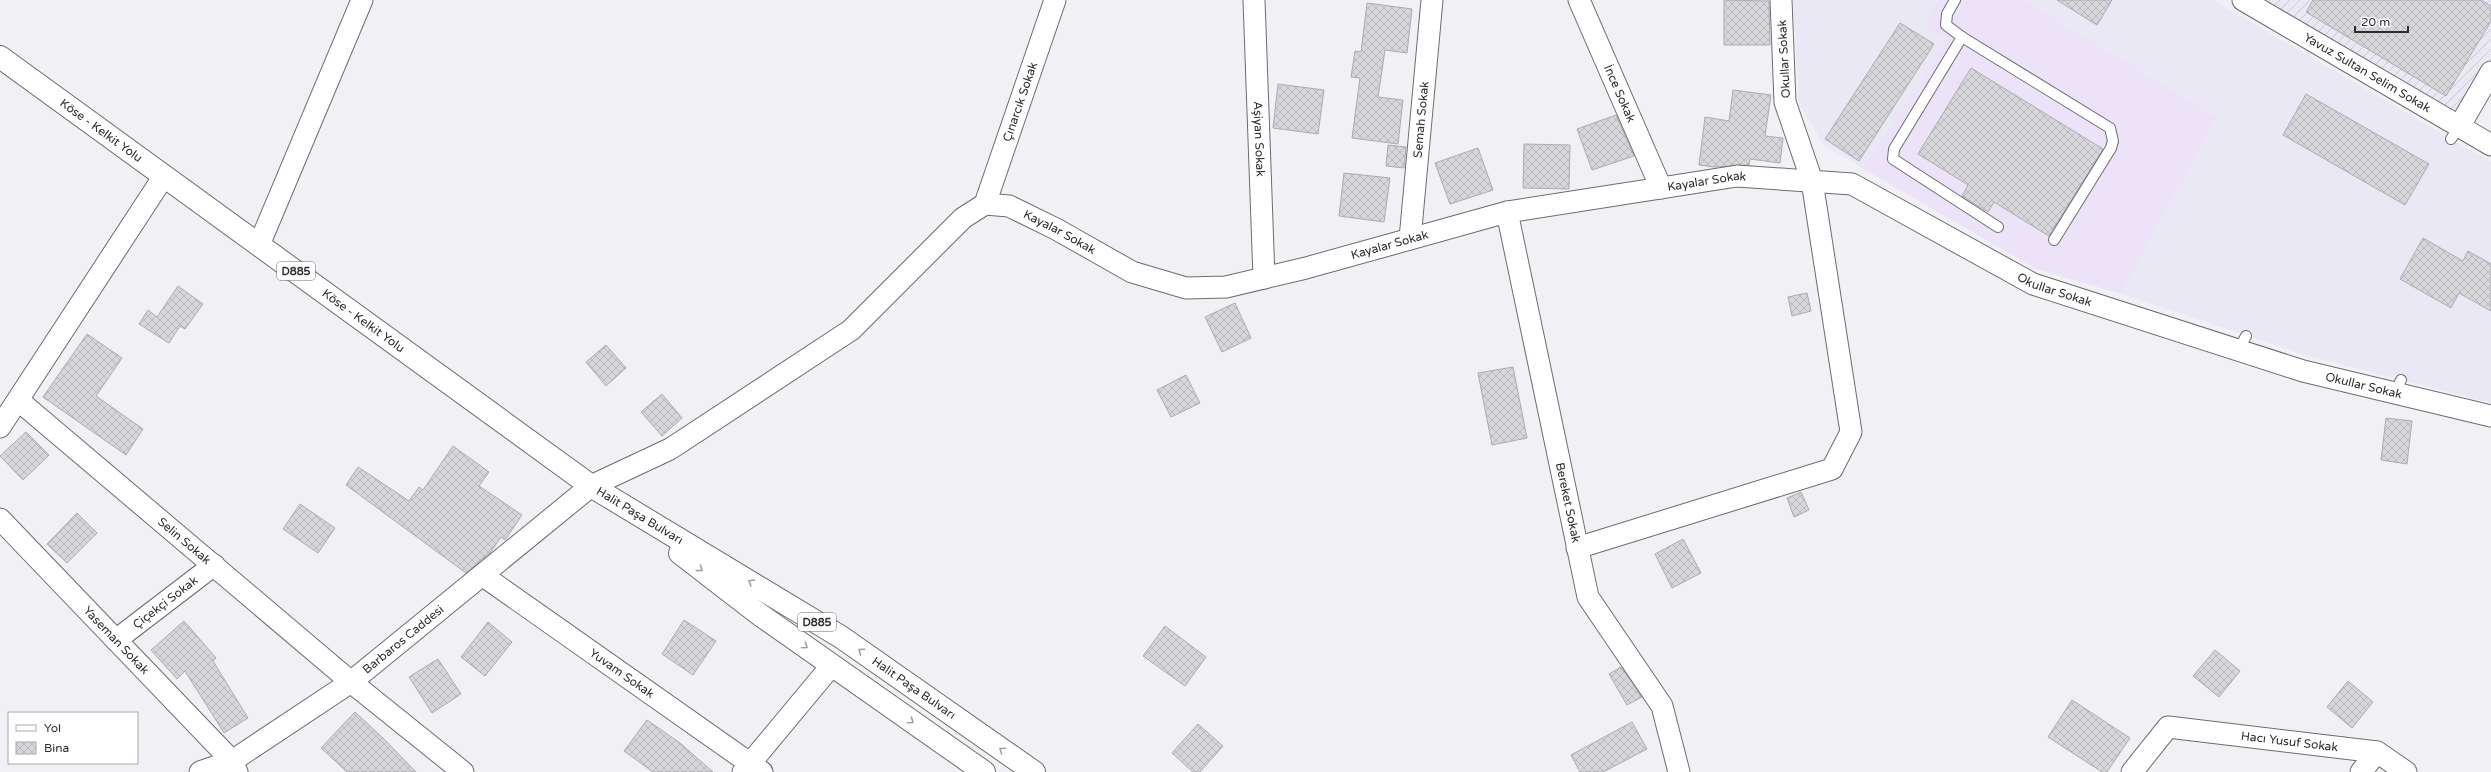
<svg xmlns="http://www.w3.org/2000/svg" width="2491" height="772" viewBox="0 0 2491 772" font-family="'Varela Round',sans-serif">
	<defs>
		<pattern id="industrial-furrows" width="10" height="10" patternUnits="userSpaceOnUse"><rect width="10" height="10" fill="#e9e8f4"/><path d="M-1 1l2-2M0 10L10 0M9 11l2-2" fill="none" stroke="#c8c7d2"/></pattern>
		<pattern id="building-cross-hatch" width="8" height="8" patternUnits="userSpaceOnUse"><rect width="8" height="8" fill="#d7d7db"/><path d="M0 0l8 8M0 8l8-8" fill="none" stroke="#b9b9bc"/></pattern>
	</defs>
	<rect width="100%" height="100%" fill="#f1f1f5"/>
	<polygon fill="#ece3f8" points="1938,0 2024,0 2217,117 2121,294 2036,269 1862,168 1946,41 1922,26"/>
	<polygon fill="url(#industrial-furrows)" points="2243,0 2491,0 2491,72 2459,127"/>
	<g fill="#e9e8f4">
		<polygon points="1793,0 1938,0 1922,26 1946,41 1862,168 1823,144 1799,103"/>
		<polygon points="2024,0 2213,0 2491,162 2491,403 2308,356 2121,294 2217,117"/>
	</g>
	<g fill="url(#building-cross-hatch)" stroke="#acabaf">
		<polygon points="1724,0 1769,1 1770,45 1724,45"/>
		<polygon points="2057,0 2112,0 2097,25"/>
		<polygon points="2313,0 2481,0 2491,6 2491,21 2446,96 2306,12"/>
		<polygon points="1367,3 1412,9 1407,53 1385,50 1378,97 1403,100 1398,144 1352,138 1360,78 1351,77 1355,51 1361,52"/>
		<polygon points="1900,23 1934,44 1859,161 1825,139"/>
		<polygon points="1971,68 2103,149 2049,236 1994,202 1988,212 1962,196 1968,185 1918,154"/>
		<polygon points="1278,84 1324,90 1318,134 1273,128"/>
		<polygon points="1733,90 1771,95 1765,136 1783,138 1780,163 1750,159 1749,165 1714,167 1699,165 1705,117 1729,121"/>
		<polygon points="2306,94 2429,164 2405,205 2283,135"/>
		<polygon points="1616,115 1634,156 1592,170 1577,129"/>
		<polygon points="1524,144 1570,145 1569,189 1523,188"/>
		<polygon points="1388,145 1406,147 1404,168 1386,166"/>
		<polygon points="1478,148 1493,190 1450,204 1435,163"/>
		<polygon points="1344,173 1390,178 1384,222 1339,216"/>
		<polygon points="2423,238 2463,261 2468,251 2491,264 2491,311 2459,293 2451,308 2400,279"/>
		<polygon points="178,286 203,304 185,329 180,326 169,343 139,324 148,310 157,317"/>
		<polygon points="1807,293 1811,311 1792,316 1788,297"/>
		<polygon points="1235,303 1251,338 1222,352 1205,317"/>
		<polygon points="87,334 122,358 96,396 143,429 126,455 43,397"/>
		<polygon points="606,345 626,368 606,386 586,362"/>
		<polygon points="1513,367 1527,438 1492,445 1478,373"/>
		<polygon points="1186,375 1200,403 1171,417 1157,390"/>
		<polygon points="662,394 682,418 662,436 641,412"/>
		<polygon points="2386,418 2412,421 2407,464 2381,460"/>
		<polygon points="26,432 49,455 23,480 0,456"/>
		<polygon points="453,446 489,472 479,486 522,515 505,540 501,537 490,553 466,573 346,485 358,467 409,501 419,487 423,490"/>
		<polygon points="1801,492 1809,510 1794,517 1787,498"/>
		<polygon points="300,504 335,528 318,553 283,529"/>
		<polygon points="77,513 97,533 67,563 47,544"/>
		<polygon points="1683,539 1701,573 1672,588 1655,554"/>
		<polygon points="684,620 716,641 693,675 662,654"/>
		<polygon points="184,621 216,658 213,661 248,718 224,733 185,671 177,679 151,650"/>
		<polygon points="488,622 512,642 485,676 461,657"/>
		<polygon points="1165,626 1206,657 1185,686 1143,656"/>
		<polygon points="2215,650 2240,671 2219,697 2193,676"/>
		<polygon points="438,659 461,694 432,713 409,677"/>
		<polygon points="1621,667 1642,697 1627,705 1609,674"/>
		<polygon points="2348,681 2373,702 2352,728 2327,707"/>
		<polygon points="2072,700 2130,738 2107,772 2102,772 2048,737"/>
		<polygon points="355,712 384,739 416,772 347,772 321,748"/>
		<polygon points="647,720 680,743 713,772 653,772 624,751"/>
		<polygon points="1632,722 1647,749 1603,772 1580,772 1571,755"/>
		<polygon points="1198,724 1223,746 1200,772 1193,772 1172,753"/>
	</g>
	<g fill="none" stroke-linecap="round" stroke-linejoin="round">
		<defs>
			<g id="lane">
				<polyline points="1955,0 1947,14 1946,25 1962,37 1894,149 1893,159 1998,227"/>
				<polyline points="1962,37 2110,128 2113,141 2111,148 2054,240"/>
				<polyline points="2451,139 2459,127"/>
				<polyline points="2238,351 2246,336"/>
				<polyline points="2395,393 2401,380"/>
			</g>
			<g id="street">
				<path id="s1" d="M1254,0l10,278"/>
				<path id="s2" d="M1579,0l82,188"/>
				<path id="s3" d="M2243,0l248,145"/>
				<polyline points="2459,127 2491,72"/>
				<path id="s4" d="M985,204l24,2 47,23 76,43 54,16 40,-1 80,-19 201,-56 154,-24 76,-12 115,8 181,100 270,87 188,45"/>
				<path id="s5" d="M985,204l70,-204"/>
				<path id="s6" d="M1507,212l81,385 74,109 17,66"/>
				<path id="s7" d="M1410,239l22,-239"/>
				<polyline points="259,245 362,0"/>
				<path id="s8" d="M18,400l333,282 112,90"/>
				<polyline points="0,427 164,176"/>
				<path id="s9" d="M0,519l232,242 5,11"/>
				<polyline points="1577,548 1832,469 1851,432 1812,181 1785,102 1781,0"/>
				<path id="s10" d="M482,575l280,197"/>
				<path id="s11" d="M116,640l98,-75"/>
				<path id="s12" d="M200,772l32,-11 119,-79 240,-196 79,-37 181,-119 112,-112 22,-14"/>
				<polyline points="743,772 832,665"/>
				<path id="s13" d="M2132,772l36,-45 209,25 29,20"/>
				<polyline points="2361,772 2377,752"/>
			</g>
			<g id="primary">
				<path id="s14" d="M0,57l591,429"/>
			</g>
			<g id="highway">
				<path id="s15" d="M591,486l250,151 193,135"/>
				<polyline points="680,553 759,614 984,772"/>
			</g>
		</defs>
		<use href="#lane" stroke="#6c6c6f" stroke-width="12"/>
		<use href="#street" stroke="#6c6c6f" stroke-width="23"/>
		<use href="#primary" stroke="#6c6c6f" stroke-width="24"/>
		<use href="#highway" stroke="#6c6c6f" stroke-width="24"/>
		<use href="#lane" stroke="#fff" stroke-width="10"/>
		<use href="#street" stroke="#fff" stroke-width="21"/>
		<use href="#primary" stroke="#fff" stroke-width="22"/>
		<use href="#highway" stroke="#fff" stroke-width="22"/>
	</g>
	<defs><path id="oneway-chevron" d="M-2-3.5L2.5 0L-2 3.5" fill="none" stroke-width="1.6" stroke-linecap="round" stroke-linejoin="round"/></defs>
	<g stroke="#a0a0a1">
		<use href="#oneway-chevron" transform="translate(700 569) rotate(37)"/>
		<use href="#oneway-chevron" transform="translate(751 582) rotate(-149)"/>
		<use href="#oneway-chevron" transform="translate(805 646) rotate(35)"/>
		<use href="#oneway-chevron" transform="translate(861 651) rotate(-145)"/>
		<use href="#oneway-chevron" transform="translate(911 721) rotate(35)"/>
		<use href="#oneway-chevron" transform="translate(1002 750) rotate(-145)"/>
	</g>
	<g text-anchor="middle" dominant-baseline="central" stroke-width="3.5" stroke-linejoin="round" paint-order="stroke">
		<g fill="#fefefe" stroke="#6b6b6c" stroke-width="1">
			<rect x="277" y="262" width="38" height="18" rx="3"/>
			<rect x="798" y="613" width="38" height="18" rx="3"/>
		</g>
		<g font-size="11" font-weight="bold" fill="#2c2c2e">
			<text x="296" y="271">D885</text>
			<text x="817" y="622">D885</text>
		</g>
		<g font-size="12" fill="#2c2c2e" stroke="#fefefe">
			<text transform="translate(1784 59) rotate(-93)">Okullar Sokak</text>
			<text stroke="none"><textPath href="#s3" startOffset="144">Yavuz Sultan Selim Sokak</textPath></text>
			<text stroke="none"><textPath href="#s2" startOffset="102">İnce Sokak</textPath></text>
			<text stroke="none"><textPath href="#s5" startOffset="108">Çınarcık Sokak</textPath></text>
			<text stroke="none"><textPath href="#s7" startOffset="120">Semah Sokak</textPath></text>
			<text stroke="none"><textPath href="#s14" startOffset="125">Köse - Kelkit Yolu</textPath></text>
			<text stroke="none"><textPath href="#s1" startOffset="139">Aşiyan Sokak</textPath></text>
			<text stroke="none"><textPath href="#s4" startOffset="753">Kayalar Sokak</textPath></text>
			<text stroke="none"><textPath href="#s4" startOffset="81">Kayalar Sokak</textPath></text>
			<text stroke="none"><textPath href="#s4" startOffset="429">Kayalar Sokak</textPath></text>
			<text stroke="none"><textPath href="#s4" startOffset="1128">Okullar Sokak</textPath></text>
			<text stroke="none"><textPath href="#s14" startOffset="449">Köse - Kelkit Yolu</textPath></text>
			<text stroke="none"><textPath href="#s4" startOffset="1452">Okullar Sokak</textPath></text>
			<text stroke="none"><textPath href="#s6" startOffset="297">Bereket Sokak</textPath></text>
			<text stroke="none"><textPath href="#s15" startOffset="57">Halit Paşa Bulvarı</textPath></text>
			<text stroke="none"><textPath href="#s8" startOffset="218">Selin Sokak</textPath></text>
			<text stroke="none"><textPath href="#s11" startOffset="62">Çiçekçi Sokak</textPath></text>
			<text stroke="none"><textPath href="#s9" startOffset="168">Yaseman Sokak</textPath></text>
			<text stroke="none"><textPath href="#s12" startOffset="244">Barbaros Caddesi</textPath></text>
			<text stroke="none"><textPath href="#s10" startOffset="171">Yuvam Sokak</textPath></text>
			<text stroke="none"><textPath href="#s15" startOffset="381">Halit Paşa Bulvarı</textPath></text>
			<text stroke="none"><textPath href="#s13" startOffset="180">Hacı Yusuf Sokak</textPath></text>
		</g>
	</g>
	<rect x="8" y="712" width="130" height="52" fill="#fefefe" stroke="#aaaaab"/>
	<rect x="16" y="725" width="20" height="6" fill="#ffffff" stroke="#aaaaab"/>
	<text x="44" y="732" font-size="12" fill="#2c2c2e">Yol</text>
	<rect x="16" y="742" width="20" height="12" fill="url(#building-cross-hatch)" stroke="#aaaaab"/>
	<text x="44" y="752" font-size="12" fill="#2c2c2e">Bina</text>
	<path d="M2355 26v6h53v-6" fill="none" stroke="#2c2c2e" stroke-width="2"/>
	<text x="2361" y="26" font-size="12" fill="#2c2c2e" stroke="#fefefe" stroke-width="3" paint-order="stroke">20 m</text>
</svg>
